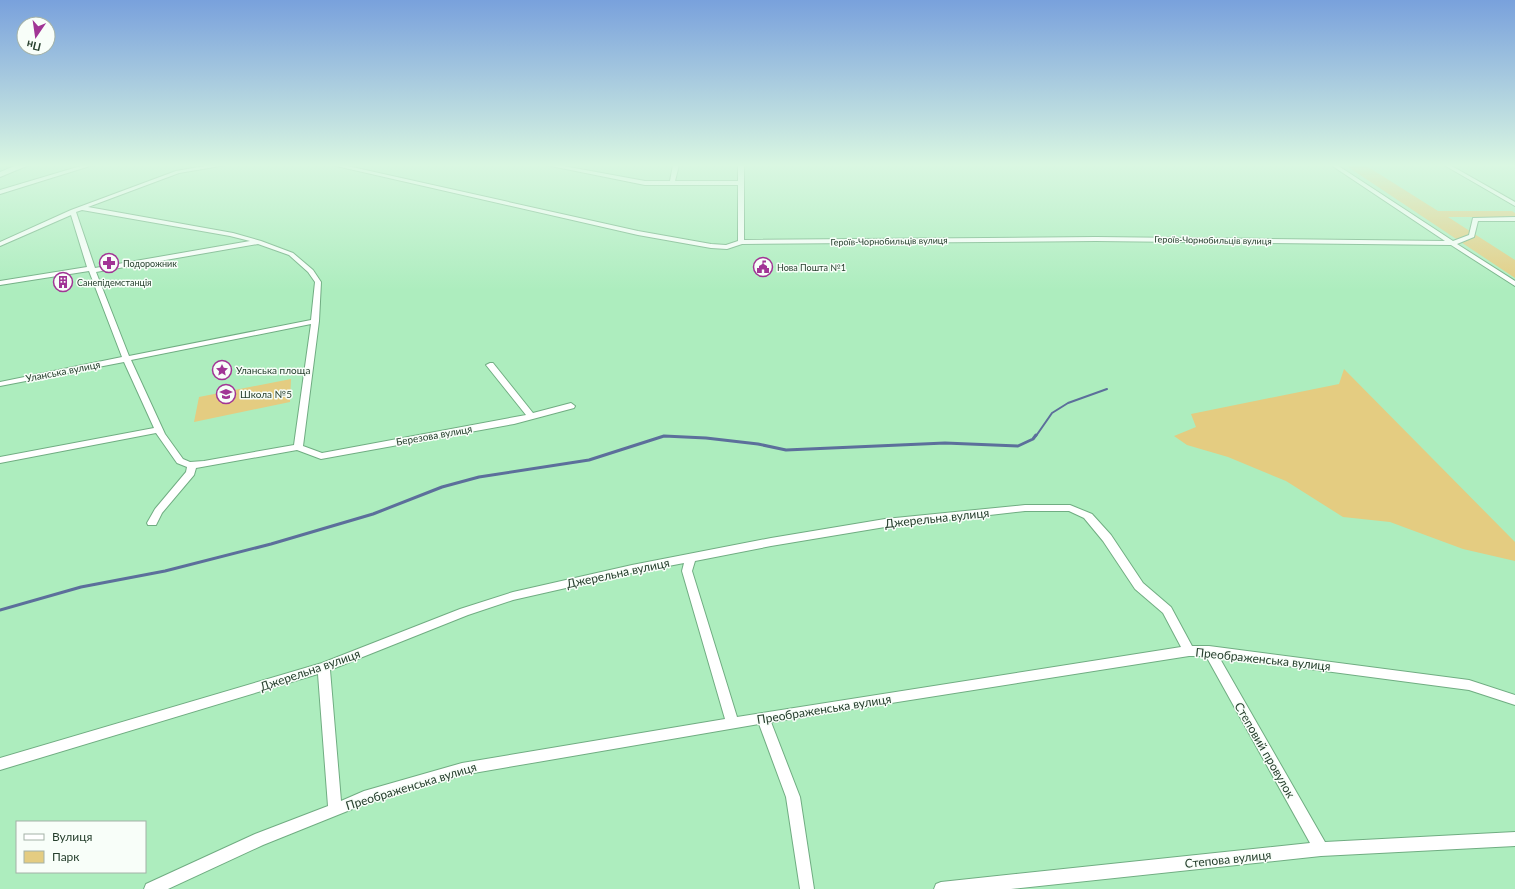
<svg xmlns="http://www.w3.org/2000/svg" width="1515" height="889" viewBox="0 0 1515 889" font-family="Lato,sans-serif">
	<rect width="100%" height="100%" fill="#adedbe"/>
	<g fill="#e4cc81">
		<polygon points="1345,165 1365,165 1438,211 1512,211 1515,213 1515,217 1448,217 1515,260 1515,278"/>
		<polygon points="1344,369 1515,542 1515,561 1463,549 1390,522 1343,517 1286,481 1228,457 1187,445 1174,436 1196,427 1191,414 1339,384"/>
		<polygon points="291,379 290,402 194,422 199,397"/>
	</g>
	<g fill="none" stroke-linecap="round" stroke-linejoin="round">
		<polyline stroke="#5c6f9b" stroke-width="2" points="1036,436 1052,413 1068,403 1107,389"/>
		<polyline stroke="#5c6f9b" stroke-width="3" points="0,610 81,587 165,571 271,544 373,514 442,487 479,477 589,460 664,436 706,438 758,444 786,450 945,443 1018,446 1033,439 1036,435"/>
		<defs>
			<g id="street">
				<polygon points="84,165 93,165 0,194 0,190"/>
				<path d="M211,165h15l-47,8 -91,34 145,26 28,8 32,12 20,17 8,12 -2,39 -16,125 19,7 204,-38 -40,-50 4,-2h3l40,50 38,-10 4,3 -1,2 -60,16 -193,35 -24,-9 -101,18 -2,7 -32,38 -6,12h-8l-1,-2 8,-14 31,-37 1,-5 -10,-4 -21,-30 -156,30v-6l154,-29 -30,-66 -124,24v-4l122,-25 -33,-86 -89,14v-4l87,-14 -16,-52 -71,31v-4l71,-32 105,-39zM82,210l148,26 20,5 -155,27 -19,-56zM258,244l31,11 19,17 7,10 -4,38 -182,36 -33,-84zM311,324l-17,121 -90,16 -14,1 -7,-3 -18,-25 -34,-74z"/>
				<polygon points="332,165 343,165 638,231 711,244 726,245 738,241 738,185 645,185 546,165 558,165 645,181 670,181 673,165 679,165 675,181 738,181 738,165 744,165 744,240 1096,237 1445,241 1331,165 1337,165 1453,241 1469,235 1473,218 1515,217 1515,221 1478,221 1474,237 1457,244 1515,281 1515,286 1451,245 1096,241 742,244 727,249 711,248 638,235"/>
				<polygon points="1444,165 1450,165 1515,202 1515,206"/>
				<path d="M1025,505h45l22,9 19,21 32,48 28,24 21,39h17l260,34 46,15v10l-46,-15 -250,-33 106,185 190,-10v14l-194,10 -310,33h-77l2,-5 5,-2 369,-39 -104,-187h-17l-418,66 29,75 14,92h-14l-14,-92 -27,-73 -297,51 -97,29 -102,41 -95,44h-24l2,-5 109,-50 73,-28 -10,-132 -318,96v-12l322,-95 138,-54 53,-17 119,-27 139,-27 114,-19zM1025,511h44l15,7 19,23 32,48 28,24 18,34 -444,70 -45,-146 3,-10 76,-15 114,-19zM684,563l-2,8 43,148 -263,44 -98,28 -23,10 -11,-131 138,-55 45,-15 119,-27z"/>
			</g>
			<polygon id="secondary" points="17,165 29,165 0,177 0,172"/>
		</defs>
		<use href="#street" stroke="#70ad82" stroke-width="2"/>
		<use href="#secondary" stroke="#70ad82" stroke-width="2"/>
		<use href="#street" fill="#fff" fill-rule="evenodd"/>
		<use href="#secondary" fill="#fff" fill-rule="evenodd"/>
	</g>
	<linearGradient id="sky" x2="0" y2="1"><stop stop-color="#79a1dc"/><stop offset="0.57" stop-color="#daf7e2"/><stop offset="1" stop-color="#daf7e2" stop-opacity="0"/></linearGradient>
	<rect width="1515" height="290" fill="url(#sky)"/>
	<defs>
		<symbol id="pharmacy-ring" viewBox="-11 -11 22 22"><circle r="9.5" fill="#f8fef9" stroke="#a13595" stroke-width="1.5"/><path d="M-2-6h4v4h4v4h-4v4h-4v-4h-4v-4h4Z" fill="#a13595"/></symbol>
		<symbol id="civic-ring" viewBox="-11 -11 22 22"><circle r="9.5" fill="#f8fef9" stroke="#a13595" stroke-width="1.5"/><path d="M-.6-6.5H3V-4.5H.6V-3L4-1V1h2V6H-6V1h2V-1L-.6-3ZM-1.2 2.5V6h2.4V2.5Z" fill="#a13595"/></symbol>
		<symbol id="building-ring" viewBox="-11 -11 22 22"><circle r="9.5" fill="#f8fef9" stroke="#a13595" stroke-width="1.5"/><path d="M-4-6H4V6H1V3H-1V6H-4ZM-2.5-4.3h1.7v1.8h-1.7ZM.8-4.3h1.7v1.8H.8ZM-2.5-1h1.7V.8h-1.7ZM.8-1h1.7V.8H.8Z" fill="#a13595"/></symbol>
		<symbol id="sight-ring" viewBox="-11 -11 22 22"><circle r="9.5" fill="#f8fef9" stroke="#a13595" stroke-width="1.5"/><path d="M0-6L1.8-2.2L6-1.7L2.9 1.2L3.7 5.4L0 3.3L-3.7 5.4L-2.9 1.2L-6-1.7L-1.8-2.2Z" fill="#a13595"/></symbol>
		<symbol id="school-ring" viewBox="-11 -11 22 22"><circle r="9.5" fill="#f8fef9" stroke="#a13595" stroke-width="1.5"/><path d="M0-5L7-2L0 1L-7-2ZM-4 1L0 2.5L4 1V4Q0 6-4 4Z" fill="#a13595"/></symbol>
	</defs>
	<g fill-rule="evenodd">
		<use href="#pharmacy-ring" x="98" y="252" width="22" height="22"/>
		<use href="#civic-ring" x="752" y="256" width="22" height="22"/>
		<use href="#building-ring" x="52" y="271" width="22" height="22"/>
		<use href="#sight-ring" x="211" y="359" width="22" height="22"/>
		<use href="#school-ring" x="215" y="383" width="22" height="22"/>
	</g>
	<g text-anchor="middle" dominant-baseline="central" stroke-width="3" stroke-linejoin="round" paint-order="stroke">
		<g font-size="9" fill="#263f2d" stroke="#f8fef9">
			<text transform="translate(1213 240) rotate(1)">Героїв-Чорнобильців вулиця</text>
			<text transform="translate(889 241) rotate(-1)">Героїв-Чорнобильців вулиця</text>
		</g>
		<g font-size="9" fill="#263f2d" stroke="#f8fef9" text-anchor="start">
			<text x="123" y="263">Подорожник</text>
			<text x="777" y="267">Нова Пошта №1</text>
			<text x="77" y="282">Санепідемстанція</text>
		</g>
		<g font-size="10" fill="#263f2d" stroke="#f8fef9" text-anchor="start">
			<text x="236" y="370">Уланська площа</text>
			<text x="240" y="394">Школа №5</text>
		</g>
		<g font-size="10" fill="#263f2d" stroke="#f8fef9">
			<text transform="translate(63 371) rotate(-11)">Уланська вулиця</text>
			<text transform="translate(434 435) rotate(-10)">Березова вулиця</text>
		</g>
		<g font-size="12" fill="#263f2d" stroke="#f8fef9">
			<text transform="translate(937 518) rotate(-6)">Джерельна вулиця</text>
			<text transform="translate(618 573) rotate(-12)">Джерельна вулиця</text>
			<text transform="translate(1263 659) rotate(6)">Преображенська вулиця</text>
			<text transform="translate(310 670) rotate(-19)">Джерельна вулиця</text>
			<text transform="translate(824 709) rotate(-9)">Преображенська вулиця</text>
			<text transform="translate(1265 750) rotate(60)">Степовий провулок</text>
			<text transform="translate(411 786) rotate(-17)">Преображенська вулиця</text>
			<text transform="translate(1228 859) rotate(-6)">Степова вулиця</text>
		</g>
	</g>
	<rect x="16" y="821" width="130" height="52" fill="#f8fef9" stroke="#a4b2a7"/>
	<rect x="24" y="834" width="20" height="6" fill="#ffffff" stroke="#a4b2a7"/>
	<text x="52" y="841" font-size="12" fill="#263f2d">Вулиця</text>
	<rect x="24" y="851" width="20" height="12" fill="#e4cc81" stroke="#a4b2a7"/>
	<text x="52" y="861" font-size="12" fill="#263f2d">Парк</text>
	<g transform="translate(36 36) rotate(193)"><circle r="19" fill="#f8fef9" stroke="#a4b2a7"/>
	<path d="M0-3L7 15L0 10L-7 15Z" fill="#a13595"/>
	<text y="-6" font-size="11" font-weight="bold" text-anchor="middle" fill="#263f2d">Пн</text>
	</g>
</svg>
